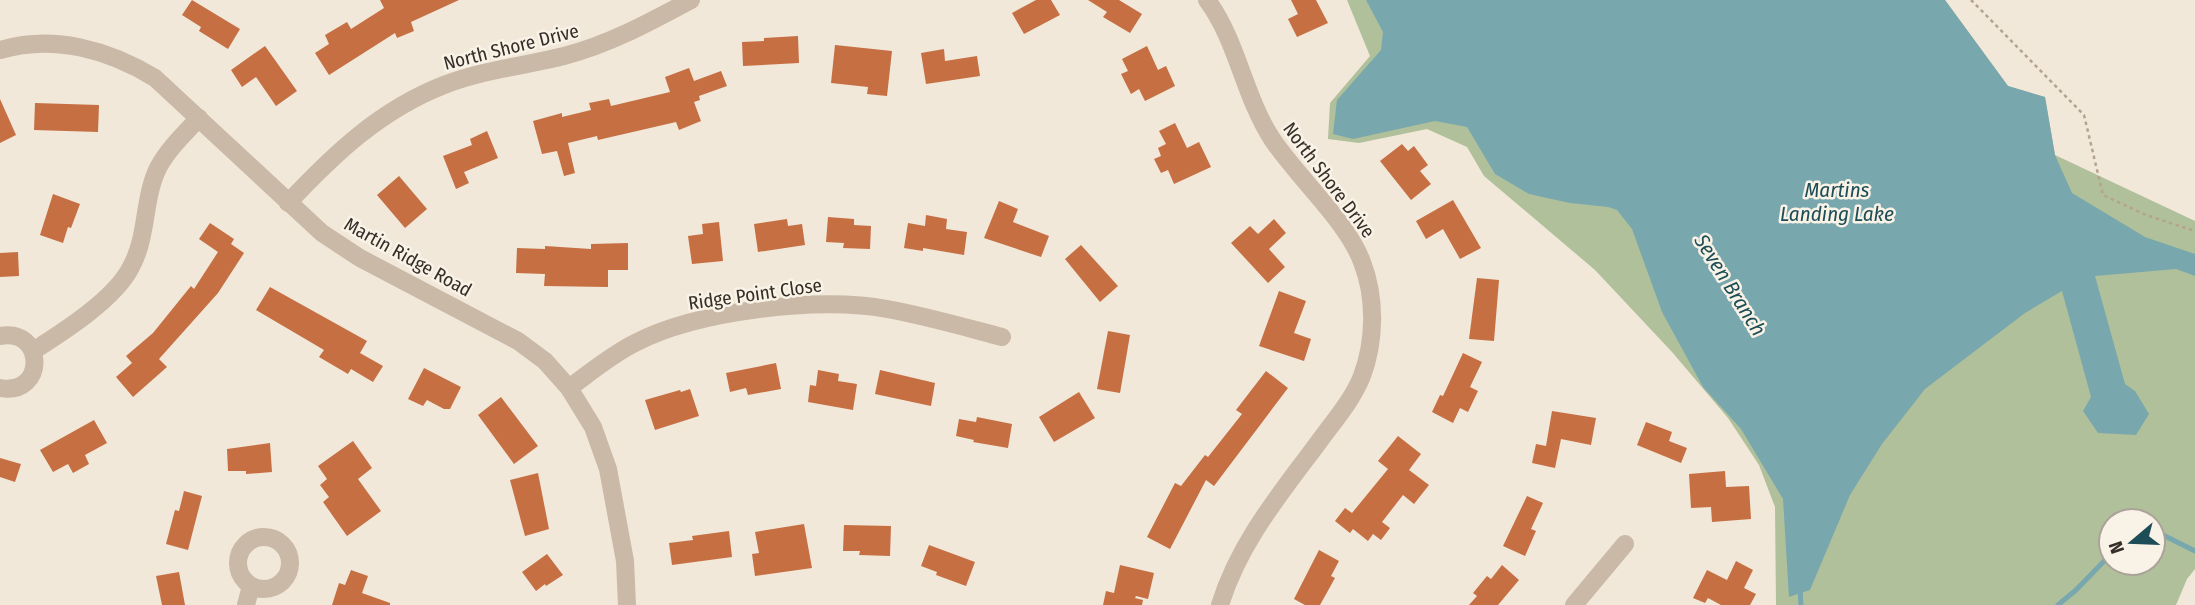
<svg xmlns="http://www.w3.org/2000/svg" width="2195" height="605" viewBox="0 0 2195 605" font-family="'Fira Sans Condensed',sans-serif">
	<rect width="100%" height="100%" fill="#f1e8da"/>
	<path fill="#b0c09a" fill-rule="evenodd" d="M1347,0h598l63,86 37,11 10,58 140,66v348l-8,10 -11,26h-400l-1,-98 -16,-42 -31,-47 -56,-66 -77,-82 -111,-94 -17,-29 -40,-18 -68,14 -31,-4 2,-36 40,-47zM2111,521h42v42h-42z"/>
	<polygon fill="#79a7ae" points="1366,0 1945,0 2008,86 2045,97 2055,155 2072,193 2145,237 2195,254 2195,276 2176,269 2095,276 2125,384 2135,391 2149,414 2136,435 2098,433 2083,411 2091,397 2062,291 2025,313 1925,389 1882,444 1850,495 1810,590 1789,597 1783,499 1741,429 1703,387 1662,312 1632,229 1617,210 1608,207 1570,203 1529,194 1495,174 1467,127 1435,121 1353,139 1333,134 1337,100 1381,50 1383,32"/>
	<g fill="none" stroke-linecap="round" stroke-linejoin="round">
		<g stroke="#79a7ae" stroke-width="5">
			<polyline points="2153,530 2195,551"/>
			<polyline points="1800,587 1801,605"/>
			<polyline points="2058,605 2076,590 2111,554"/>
		</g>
	</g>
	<g fill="#c66f43">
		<polygon points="192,0 240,29 228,49 199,31 201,27 182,15"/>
		<polygon points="380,0 459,0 411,22 414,31 397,38 395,33 329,75 315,53 329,44 325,35 347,22 351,29 384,8"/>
		<polygon points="1036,0 1051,0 1060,15 1024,34 1012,13"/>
		<polygon points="1088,0 1119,0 1142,14 1130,33 1103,17 1107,12"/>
		<polygon points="1291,0 1316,0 1328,23 1297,37 1288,19 1298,14"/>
		<polygon points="798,36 799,63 743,66 742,42 764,41 764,38"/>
		<polygon points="835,45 892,51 887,96 867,94 868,87 831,83"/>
		<polygon points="265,46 297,91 276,106 256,77 242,87 231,70"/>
		<polygon points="1147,46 1158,70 1166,66 1175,86 1145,101 1139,89 1131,94 1121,74 1128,71 1122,59"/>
		<polygon points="944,49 945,61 977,56 980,76 926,84 921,53"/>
		<polygon points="689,68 694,81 721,71 727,86 699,96 700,100 694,102 701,121 679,130 676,122 598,140 597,136 568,143 575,173 564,176 557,151 542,154 533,121 562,113 562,117 591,110 589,103 609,99 611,106 670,92 665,77"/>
		<polygon points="0,99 16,135 0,143"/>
		<polygon points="35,103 99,105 98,132 34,130"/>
		<polygon points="1175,123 1187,148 1199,142 1211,167 1174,184 1168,170 1161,173 1154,159 1161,156 1158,148 1166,144 1159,131"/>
		<polygon points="487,131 498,158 464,172 469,183 456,189 443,156 472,145 470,139"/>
		<polygon points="1402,144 1408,151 1414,146 1428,165 1420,171 1431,184 1411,200 1380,161"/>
		<polygon points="399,176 427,209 405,228 377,195"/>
		<polygon points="53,194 80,204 71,228 68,227 63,243 40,235"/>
		<polygon points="1453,200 1481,248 1460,259 1443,229 1426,239 1416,221"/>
		<polygon points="999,201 1018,209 1013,222 1049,236 1041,257 984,238"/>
		<polygon points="926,215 947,219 946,229 967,232 964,255 923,248 923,251 904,248 908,223 925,226"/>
		<polygon points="828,217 854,219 854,225 871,226 870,249 843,248 844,243 826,242"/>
		<polygon points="787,219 788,226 802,224 805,245 758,252 754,224"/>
		<polygon points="1274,219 1286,233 1269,249 1285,267 1268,283 1231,243 1250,226 1258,234"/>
		<polygon points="719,222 723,261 692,264 688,236 703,234 702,224"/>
		<polygon points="210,223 234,239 231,244 244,253 218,293 159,359 167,367 133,397 116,377 132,363 126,356 153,333 191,286 194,289 218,252 199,239"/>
		<polygon points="628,243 628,270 608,270 608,287 544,286 545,274 516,273 517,248 545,249 545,246 591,249 591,244"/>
		<polygon points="1081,245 1118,286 1100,302 1065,259"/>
		<polygon points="18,252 19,276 0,277 0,253"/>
		<polygon points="1477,278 1499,280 1494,341 1469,339"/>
		<polygon points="270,287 367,341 360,353 383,366 373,382 351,369 348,374 319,357 324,350 256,310"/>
		<polygon points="1279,291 1306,301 1294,333 1311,339 1304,361 1259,346"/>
		<polygon points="1108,331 1130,335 1120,393 1097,389"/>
		<polygon points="1463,353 1482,362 1470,387 1478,391 1468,412 1460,408 1453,423 1432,412 1440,395 1443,396"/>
		<polygon points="776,363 781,389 748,395 746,388 730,392 726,373"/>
		<polygon points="424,368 461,387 450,409 444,409 427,400 423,406 408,399"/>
		<polygon points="818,370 839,374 838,381 857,384 853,410 808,402 810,385 816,386"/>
		<polygon points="880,370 935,383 931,406 875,394"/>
		<polygon points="1266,371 1288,388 1214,486 1206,480 1170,549 1147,537 1175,483 1181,486 1205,455 1208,457 1242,414 1236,410"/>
		<polygon points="690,389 699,416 655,430 645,400 680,390 681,392"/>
		<polygon points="1079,392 1095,418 1054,442 1039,417"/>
		<polygon points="501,397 538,446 514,464 478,415"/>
		<polygon points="1552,411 1596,418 1591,445 1561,439 1555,468 1532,463 1536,444 1546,446"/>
		<polygon points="977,417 1012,424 1008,448 973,442 974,440 956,436 959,419 976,422"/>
		<polygon points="94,420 107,443 85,455 89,464 73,473 68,464 53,472 40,450"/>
		<polygon points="1646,422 1672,432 1669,441 1687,448 1681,463 1637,445"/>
		<polygon points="1398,436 1421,454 1409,470 1429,485 1414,504 1403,495 1382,522 1390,528 1381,540 1373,534 1368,541 1353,529 1350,533 1335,521 1345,508 1352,513 1388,469 1378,461"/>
		<polygon points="353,441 372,468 358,479 381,511 347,536 323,502 329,497 320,485 327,479 318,466"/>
		<polygon points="270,443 272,472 246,474 246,471 228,471 227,449"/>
		<polygon points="0,458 21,464 15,482 0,477"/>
		<polygon points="1725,471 1726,487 1749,486 1751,519 1712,522 1711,507 1691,508 1689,474"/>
		<polygon points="538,473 549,529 525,536 510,480"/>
		<polygon points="184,491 202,496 188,550 166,544 175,510 179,511"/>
		<polygon points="1527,496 1543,503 1531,529 1536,531 1525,556 1503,546"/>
		<polygon points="804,524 812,568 755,576 752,554 759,553 755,532"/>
		<polygon points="844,525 891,526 890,556 859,555 860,551 843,551"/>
		<polygon points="729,531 732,557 672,565 669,543 693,540 692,536"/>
		<polygon points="929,545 975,562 966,586 936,575 937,572 921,566"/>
		<polygon points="1319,550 1339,561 1331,576 1335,578 1320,605 1305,605 1294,599"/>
		<polygon points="547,554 563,575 546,586 545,584 536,591 522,572"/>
		<polygon points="1736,561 1753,570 1744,588 1756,594 1750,605 1721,605 1708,598 1705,603 1693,598 1707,570 1727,580"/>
		<polygon points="1120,565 1154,573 1148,599 1136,596 1135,598 1143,600 1142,605 1103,605 1106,591 1114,593"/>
		<polygon points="1502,565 1519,580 1498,605 1469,605 1477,596 1473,593 1487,576 1491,579"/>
		<polygon points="351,570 368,576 362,593 390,603 390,605 332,605 339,583 345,585"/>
		<polygon points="179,572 185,605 162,605 156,576"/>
	</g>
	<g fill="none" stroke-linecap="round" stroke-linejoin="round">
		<polyline stroke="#b5a390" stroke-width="2.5" stroke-dasharray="3.5 3.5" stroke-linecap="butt" points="1971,0 2084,115 2103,195 2146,215 2195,231"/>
		<g stroke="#c9b9a6" stroke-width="18">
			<path d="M1207,0c30,40 37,96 65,139 26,39 75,82 90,123 14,36 13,79 0,114 -10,25 -29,46 -44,67 -38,51 -79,100 -98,162"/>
			<path d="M0,50c54,-16 109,0 155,28l167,155 38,25 158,83 27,20 24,27 24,39 15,42 17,92 2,44"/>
			<path d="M288,203c46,-49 92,-93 156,-118 39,-15 80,-19 120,-29 46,-12 86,-34 127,-56"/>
			<path d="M0,336c45,-9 47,60 0,52"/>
			<path d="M33,351c30,-19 82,-52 98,-84 17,-31 12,-68 27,-99 10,-19 26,-34 41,-50"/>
			<path d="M569,388c22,-16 42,-33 66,-45 61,-32 185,-47 252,-34 39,7 77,18 115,28"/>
			<circle cx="264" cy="563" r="26"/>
			<polyline points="246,605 251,586"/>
			<polyline points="1574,605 1625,544"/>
		</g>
	</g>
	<g text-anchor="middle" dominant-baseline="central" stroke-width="5" stroke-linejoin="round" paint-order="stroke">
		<g font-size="19" fill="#352d27" stroke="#f9f2e6">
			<text transform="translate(511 47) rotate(-14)">North Shore Drive</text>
			<text transform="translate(1329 180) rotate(53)">North Shore Drive</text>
			<text transform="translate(408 257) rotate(29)">Martin Ridge Road</text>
			<text transform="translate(755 294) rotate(-8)">Ridge Point Close</text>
		</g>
		<g font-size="21" font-style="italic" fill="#1d4d56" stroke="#f9f2e6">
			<text x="1837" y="190">Martins<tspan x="1837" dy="24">Landing Lake</tspan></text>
			<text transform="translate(1730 285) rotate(58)">Seven Branch</text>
		</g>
	</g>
	<g transform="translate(2132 542) rotate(251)"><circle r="33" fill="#f9f2e6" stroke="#aba39a" stroke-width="2"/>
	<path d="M0-5L12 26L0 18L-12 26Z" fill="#1d4d56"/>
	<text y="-10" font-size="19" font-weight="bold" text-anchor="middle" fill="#352d27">N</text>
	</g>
</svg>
